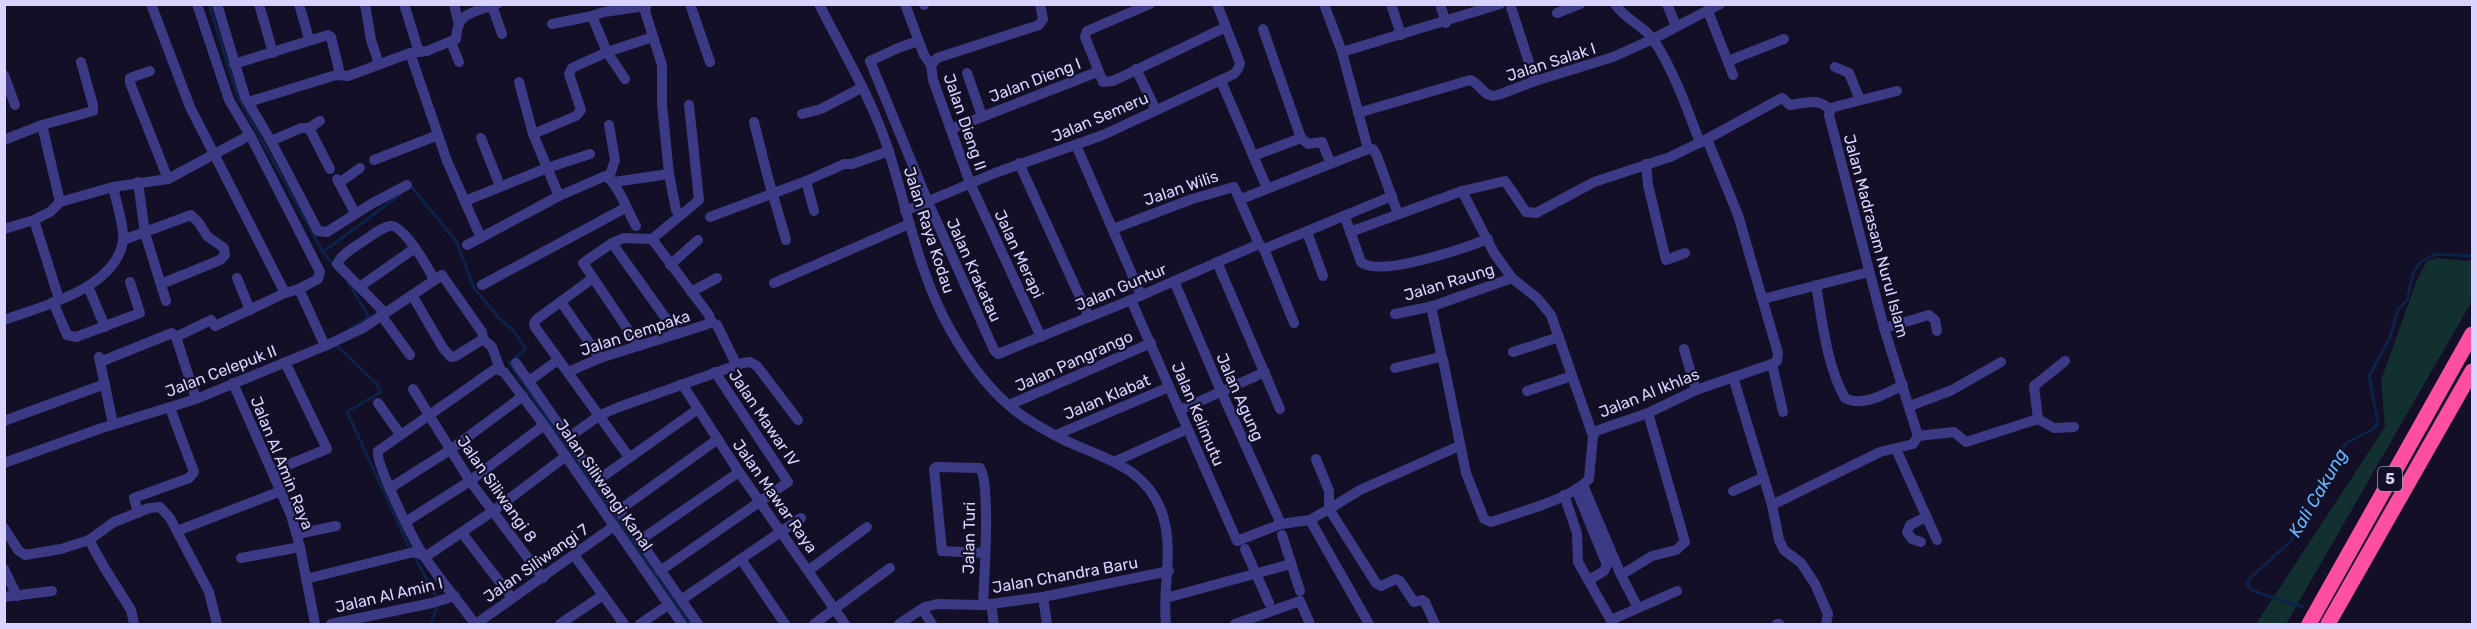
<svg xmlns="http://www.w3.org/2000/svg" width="2477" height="629" viewBox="0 0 2477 629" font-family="Rubik,sans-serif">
	<rect width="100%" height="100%" fill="#130f26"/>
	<polygon fill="#12302f" points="2437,258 2467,261 2472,259 2472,301 2286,624 2256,624 2385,427 2381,380 2417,280 2427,261"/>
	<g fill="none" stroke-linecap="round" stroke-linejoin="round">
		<g stroke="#0c2248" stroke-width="3">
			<polyline points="209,4 238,97 323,252 334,265"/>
			<polyline points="411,186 456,241 474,288 499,318 513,330 526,349 509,363 690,624"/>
			<polyline points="323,252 401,194"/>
			<polyline points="348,282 369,317 349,329"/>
			<polyline points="334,343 376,383 381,392 347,412 411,551"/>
			<polyline points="414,556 437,598"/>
			<polyline points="2303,607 2253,591 2247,584 2249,579 2291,541 2345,444 2373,429 2378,423 2369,376 2390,338 2398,309 2407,300 2413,274 2420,262 2436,254 2472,256"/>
			<polyline points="431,624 438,604"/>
		</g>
		<g stroke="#3d3a85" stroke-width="10">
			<polyline points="151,4 190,107 285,293 299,289 318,279 320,272 250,135 229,100 197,4"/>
			<polyline points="217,4 245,97 271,141 318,231 327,232 371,204 407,185"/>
			<polyline points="259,4 273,53"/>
			<polyline points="299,4 309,39"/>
			<polyline points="365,4 371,40 379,64"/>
			<polyline points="404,4 419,52"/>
			<polyline points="454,4 458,21"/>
			<polyline points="647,4 645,11 662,65 662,104 669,174 676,210"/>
			<polyline points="690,4 710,62"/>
			<path d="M819,4c24,48 54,96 70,148 19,60 30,123 62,179 18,32 42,65 73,86 17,11 36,22 56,30 36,15 70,27 83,69 11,37 -1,72 3,108"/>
			<polyline points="905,4 924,55 931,65"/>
			<polyline points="1040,4 1043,19 1039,25 937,58 931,65 933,80 970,183 1041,337"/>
			<polyline points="1150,4 1087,31 1085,37 1103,82 1113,81 1226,27"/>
			<polyline points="1324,4 1342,52 1368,149"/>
			<polyline points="1391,4 1401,35"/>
			<polyline points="1440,4 1446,23"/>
			<polyline points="1510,4 1535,81"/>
			<path d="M1615,4c9,15 28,21 38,35 21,32 34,69 47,104"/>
			<polyline points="1667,4 1676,26"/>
			<polyline points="924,5 924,4"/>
			<polyline points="492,6 502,34"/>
			<polyline points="1708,11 1733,75"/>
			<polyline points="1557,13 1580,4"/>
			<polyline points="552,24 592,16"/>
			<polyline points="1263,29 1301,138 1308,144 1322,142 1330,162"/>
			<polyline points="918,41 898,48 870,61 928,202 994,350 998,354 1131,300 1259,244"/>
			<polyline points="451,42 459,62"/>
			<polyline points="1342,52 1500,4"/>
			<polyline points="410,53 447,161 481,238"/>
			<polyline points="1728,61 1784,39"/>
			<polyline points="234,64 328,35 331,37 340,74"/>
			<polyline points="1835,67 1849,73 1860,100"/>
			<polyline points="1136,69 1156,110"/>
			<polyline points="150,71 130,78 130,83 168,179"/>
			<polyline points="967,73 982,116"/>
			<polyline points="4,75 15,105"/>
			<polyline points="625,79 607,52 592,16 604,12 645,6"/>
			<polyline points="1221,81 1267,188"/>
			<polyline points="519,82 533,134"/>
			<polyline points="1897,91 1834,107 1830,110 1829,115 1884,328 1918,436"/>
			<path d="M248,102l88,-27 12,1 62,-23 17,-2 29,-12c1,-28 18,-26 41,-35"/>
			<path d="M1358,113l112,-33c12,4 13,19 28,15l37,-14 78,-24 40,-18 67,-35"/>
			<polyline points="802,114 821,109 861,88"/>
			<polyline points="754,122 768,178 786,240"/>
			<polyline points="42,125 60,202"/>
			<polyline points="609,125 615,160 609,178"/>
			<polyline points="309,128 320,121"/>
			<polyline points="951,129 1097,72"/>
			<polyline points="481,138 500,186"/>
			<path d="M1707,139l75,-41 8,7c16,-2 28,-8 40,5"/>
			<polyline points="4,140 42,125 93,111 93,105 81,62"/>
			<polyline points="271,141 301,128 309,128 330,169"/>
			<polyline points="1076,145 1141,295"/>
			<polyline points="1368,149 1373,149 1377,156 1398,214"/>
			<polyline points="1253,156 1301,138"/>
			<polyline points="374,160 438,135"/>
			<polyline points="1019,163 1089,317"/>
			<polyline points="1646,164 1648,185 1666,260 1685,253"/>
			<polyline points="337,179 355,213"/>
			<polyline points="806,181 814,211"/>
			<polyline points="138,182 145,233 166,301"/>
			<polyline points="614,182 669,174"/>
			<polyline points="339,183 360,168"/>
			<polyline points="1462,191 1494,253 1512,278 1537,298 1551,315 1593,436"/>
			<polyline points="559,196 533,134 576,116 581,110 569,74 572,68 607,52 653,37"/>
			<polyline points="1241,199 1368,149"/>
			<polyline points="465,201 547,168 590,154"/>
			<polyline points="905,211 995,173 1103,135 1234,74 1238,69 1240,63 1217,4"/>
			<polyline points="710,217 806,181 844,164 852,164 889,151"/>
			<path d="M1345,217l16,45c18,16 104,-14 127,-23"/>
			<polyline points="34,220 59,299"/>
			<polyline points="4,229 34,220 50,212 60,202 113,187"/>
			<polyline points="1113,229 1192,199 1234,187 1259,244 1264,249 1294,323"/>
			<polyline points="1307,232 1323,276"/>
			<path d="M1350,232l112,-41 43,-10 21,31 10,1 58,-31 76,-25 37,-18 31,76 40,138 -1,8 -5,3 -76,26 -48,23 -52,18 -3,5 -4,43c-19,21 -70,33 -98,43l-7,-3 -18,-46 -23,-113 -3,-3 -45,11"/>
			<polyline points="652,239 699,200 689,105"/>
			<polyline points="652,239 709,315 711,322"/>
			<polyline points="123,240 191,215 199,223 207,236 224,248 225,255 220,260 161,284"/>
			<polyline points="612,243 677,334"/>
			<path d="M467,245l92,-49 46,-20c12,5 24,38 31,50"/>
			<polyline points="1264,249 1392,196"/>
			<polyline points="1217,262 1280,409"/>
			<polyline points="670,265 698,240"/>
			<polyline points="237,278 250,310"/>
			<polyline points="593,278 537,319 534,323 535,327 629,457"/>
			<polyline points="1174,281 1221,391 1281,524"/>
			<polyline points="774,283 909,224"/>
			<polyline points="482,285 625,208"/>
			<path d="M1816,285c6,35 11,82 29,113 18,10 41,-5 58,-13"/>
			<polyline points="361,286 415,248"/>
			<polyline points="299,289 325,346"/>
			<polyline points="90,291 105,327"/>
			<polyline points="691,292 717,278"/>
			<polyline points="1763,299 1869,272"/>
			<polyline points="1131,300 1237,541 1281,524 1310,520 1329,509 1329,491 1316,459"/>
			<polyline points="53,302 67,335 76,337 140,313 130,282"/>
			<polyline points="561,302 600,358"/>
			<polyline points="1431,306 1442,358"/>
			<path d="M385,313l-48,-49c4,-10 19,-18 28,-24 7,-5 17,-13 25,-14 13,-3 38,42 44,53"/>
			<polyline points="1395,314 1433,306 1512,278"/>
			<polyline points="381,315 410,355"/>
			<path d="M4,320c39,-14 110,-31 119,-78 2,-13 -7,-41 -10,-55l55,-8 82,-44"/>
			<polyline points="711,322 717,325 736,364"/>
			<polyline points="1884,328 1929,315 1935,320 1937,331"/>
			<polyline points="176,337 211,320 215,326 285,293"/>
			<polyline points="176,337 196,399"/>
			<polyline points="483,339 492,347 500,369"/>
			<polyline points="639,346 583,263 612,243 624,238 652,239"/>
			<polyline points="1684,349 1696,390"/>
			<polyline points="1513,352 1559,337"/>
			<polyline points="99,357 113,424"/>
			<polyline points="100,362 172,333 176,337"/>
			<polyline points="516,363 698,624"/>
			<polyline points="1772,364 1783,412"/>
			<polyline points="568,372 600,358 705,325 711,322"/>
			<polyline points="1733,377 1772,505 1779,540 1784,550 1801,563 1815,584 1828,614 1826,624"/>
			<polyline points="529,381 558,360"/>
			<polyline points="233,383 291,515 300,547 315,624"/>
			<polyline points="682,384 739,472 845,624"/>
			<polyline points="413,389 470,481 543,578"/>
			<polyline points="1527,391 1572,376"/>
			<polyline points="378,403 400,434"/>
			<polyline points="1009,405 1151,343"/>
			<polyline points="1910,406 1952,390 2001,362"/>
			<polyline points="1180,410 1265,372"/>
			<polyline points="2038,419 2034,386 2065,361"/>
			<polyline points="4,421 105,384"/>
			<polyline points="1056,435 1169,387"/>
			<polyline points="1918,436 1954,432 1966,442 2038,419 2054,428 2074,427"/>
			<polyline points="568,438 600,415 619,407 743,363 750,362 757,366 798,420"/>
			<polyline points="1896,449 1937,540"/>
			<polyline points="1116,461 1187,429"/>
			<polyline points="4,463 99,429 196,399 325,346 363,328 442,275 482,332 483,339 456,356 451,357 443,348 412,295"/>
			<polyline points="273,471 327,449 285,362"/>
			<polyline points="598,480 698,409"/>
			<polyline points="1583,485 1621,575"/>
			<polyline points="390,488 450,450 523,396"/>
			<polyline points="1576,489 1607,565 1604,571 1589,580"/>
			<polyline points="1733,491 1762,478"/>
			<polyline points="1564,495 1577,533 1578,562 1613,624"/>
			<polyline points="1772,505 1880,452 1913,444 1918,436"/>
			<polyline points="618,511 718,439"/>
			<polyline points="138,513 134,498 189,478 194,472 170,408"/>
			<polyline points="1310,520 1369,624"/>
			<polyline points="407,521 470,481 544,425"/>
			<polyline points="4,528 18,550 25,555 61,549 89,540 114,522 149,508 160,507 170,518 209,592 217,624"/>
			<polyline points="177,531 281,491"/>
			<polyline points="462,533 512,598"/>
			<polyline points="297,534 336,526"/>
			<polyline points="1282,535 1300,591"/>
			<polyline points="89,540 104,567 131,610 134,624"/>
			<polyline points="639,541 739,472"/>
			<polyline points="1921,542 1912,539 1907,532 1910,525 1926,517"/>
			<polyline points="1245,549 1269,603"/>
			<polyline points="574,555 624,624"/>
			<polyline points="241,558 300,547"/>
			<polyline points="741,559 785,624"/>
			<polyline points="4,569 17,596"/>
			<polyline points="809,570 867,527"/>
			<polyline points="660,571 788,482 715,372"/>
			<polyline points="306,579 414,552 425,556 428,555 493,511 566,456"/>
			<polyline points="4,597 52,591"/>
			<polyline points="1043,597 1047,624"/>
			<polyline points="1166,598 1291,564"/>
			<polyline points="681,600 801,518"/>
			<polyline points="991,604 994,624"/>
			<path d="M983,605c1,-25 8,-121 -3,-137l-44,-1 -2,2 8,82 42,2"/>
			<polyline points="1638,608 1621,575 1652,556 1676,550 1685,542 1648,413"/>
			<polyline points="922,609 932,624"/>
			<polyline points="1611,620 1677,591"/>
			<polyline points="331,624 432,603 455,596"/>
			<path d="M475,624c-17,-24 -37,-46 -53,-71 -9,-14 -47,-90 -44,-102l117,-82 9,3 40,53 138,199"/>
			<polyline points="476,624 614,526"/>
			<polyline points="560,624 603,595"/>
			<polyline points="640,624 668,605"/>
			<polyline points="814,624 890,568"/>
			<polyline points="899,624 925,607 937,604 983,605 1043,597 1169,571"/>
			<polyline points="1235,624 1300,601 1310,624"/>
			<polyline points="1435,624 1425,602 1422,600 1414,602 1400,581 1396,579 1381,586 1376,583 1329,509 1360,490 1459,446"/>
			<polyline points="1777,624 1779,624"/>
		</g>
		<g stroke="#ff4fa3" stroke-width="15">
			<polyline points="2309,624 2472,334"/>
			<polyline points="2328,624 2472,371"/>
		</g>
	</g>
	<g text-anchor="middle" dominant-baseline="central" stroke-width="4.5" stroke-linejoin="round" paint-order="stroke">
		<rect fill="#130f26" stroke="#9e99be" stroke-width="1.5" x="2378" y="467" width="24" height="24" rx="4.5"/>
		<g font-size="15" font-weight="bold" fill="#d9d4ff">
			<text x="2390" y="479">5</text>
		</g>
		<g font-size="16" fill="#d9d4ff" stroke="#130f26">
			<text transform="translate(1551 62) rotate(-18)">Jalan Salak I</text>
			<text transform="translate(1035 80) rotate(-21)">Jalan Dieng I</text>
			<text transform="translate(1100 117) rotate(-23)">Jalan Semeru</text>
			<text transform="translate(965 122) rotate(71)">Jalan Dieng II</text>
			<text transform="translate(1181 188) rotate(-19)">Jalan Wilis</text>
			<text transform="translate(929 230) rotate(72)">Jalan Raya Kodau</text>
			<text transform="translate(1876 236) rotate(75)">Jalan Madrasam Nurul Islam</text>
			<text transform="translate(1019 254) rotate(65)">Jalan Merapi</text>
			<text transform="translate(974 270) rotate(66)">Jalan Krakatau</text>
			<text transform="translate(1449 282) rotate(-17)">Jalan Raung</text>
			<text transform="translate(1121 287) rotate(-23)">Jalan Guntur</text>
			<text transform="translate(635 333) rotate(-18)">Jalan Cempaka</text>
			<text transform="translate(1074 361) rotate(-24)">Jalan Pangrango</text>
			<text transform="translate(221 371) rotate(-21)">Jalan Celepuk II</text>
			<text transform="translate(1649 393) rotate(-22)">Jalan Al Ikhlas</text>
			<text transform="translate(1107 397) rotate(-23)">Jalan Klabat</text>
			<text transform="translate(1240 397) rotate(66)">Jalan Agung</text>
			<text transform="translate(1198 414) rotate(67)">Jalan Kelimutu</text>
			<text transform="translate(764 418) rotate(56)">Jalan Mawar IV</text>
			<text transform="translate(282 463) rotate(68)">Jalan Al Amin Raya</text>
			<text transform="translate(604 485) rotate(55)">Jalan Siliwangi Kanal</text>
			<text transform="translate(497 489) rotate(55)">Jalan Siliwangi 8</text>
			<text transform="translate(775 496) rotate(55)">Jalan Mawar Raya</text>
			<text transform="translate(969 538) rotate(-89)">Jalan Turi</text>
			<text transform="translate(536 563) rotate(-35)">Jalan Siliwangi 7</text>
			<text transform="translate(1065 575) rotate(-10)">Jalan Chandra Baru</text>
			<text transform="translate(389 595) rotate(-13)">Jalan Al Amin I</text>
		</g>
		<g font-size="18" font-style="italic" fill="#62b6ff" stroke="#130f26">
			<text transform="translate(2318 493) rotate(-60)">Kali Cakung</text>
		</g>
	</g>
	<rect width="2477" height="629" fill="none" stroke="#d9d4ff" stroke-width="12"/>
</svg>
